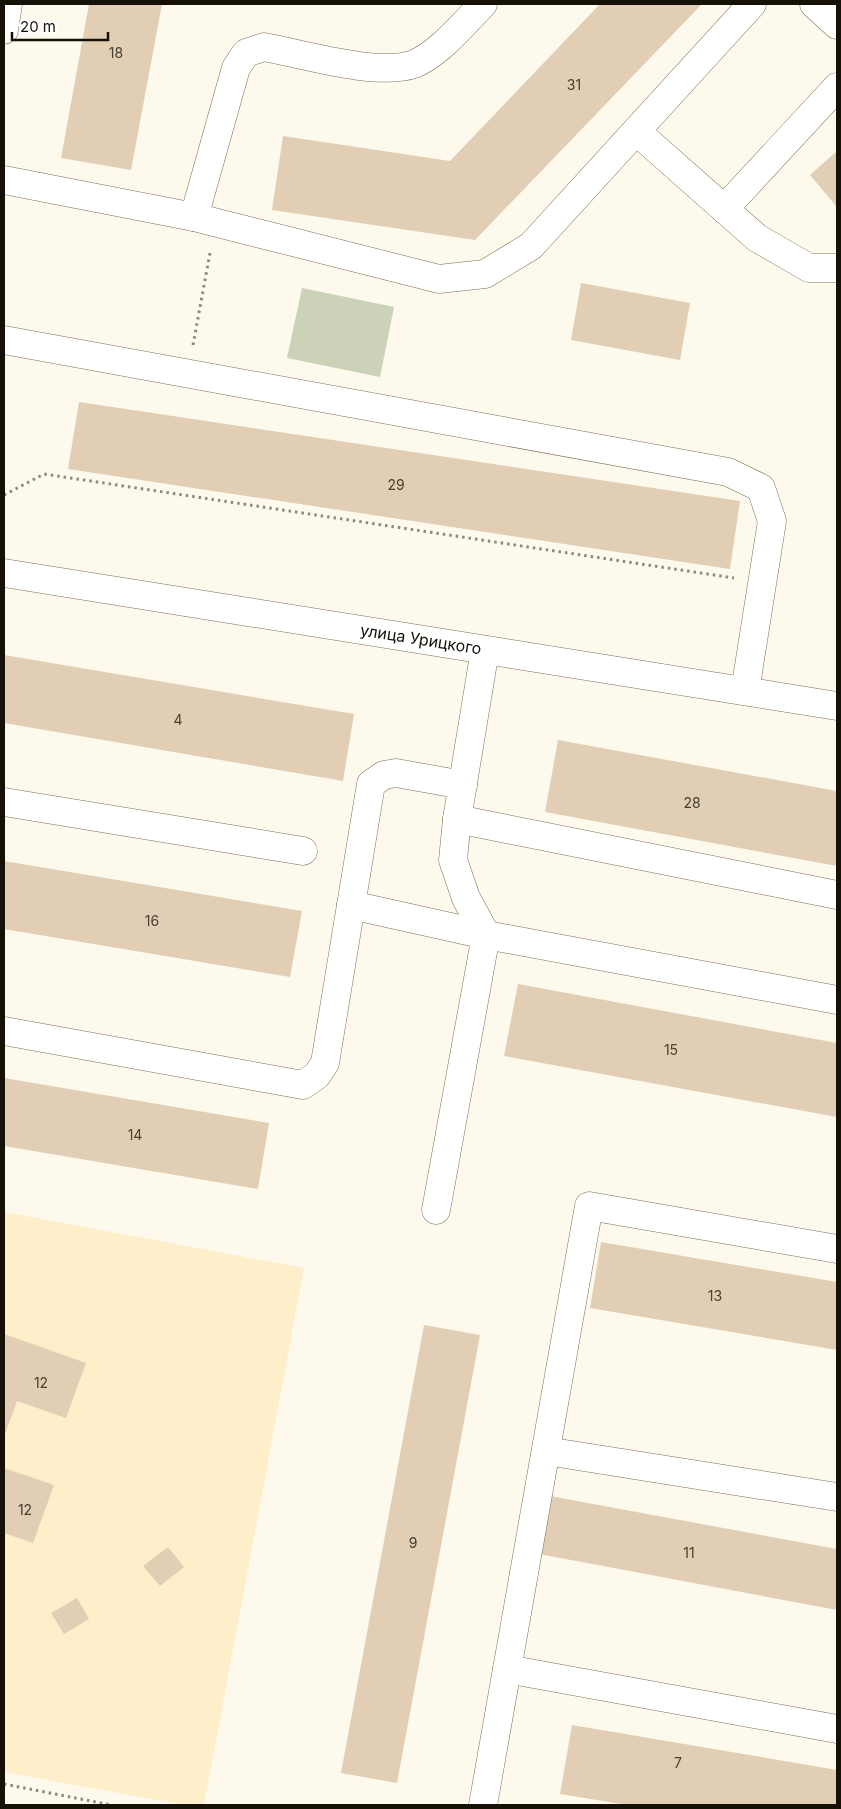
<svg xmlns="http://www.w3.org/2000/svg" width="841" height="1809" viewBox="0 0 841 1809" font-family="Inter,sans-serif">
	<rect width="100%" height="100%" fill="#fef9ed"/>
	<polygon fill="#feeec9" points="4,1212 304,1268 204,1805 184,1805 4,1772"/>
	<polygon fill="#cbd2b7" points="302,288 394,307 380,377 287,358"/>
	<g fill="#e1ceb4">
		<polygon points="89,4 162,4 131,170 61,158"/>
		<polygon points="600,4 702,4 475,240 272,210 283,136 450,161"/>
		<polygon points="837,151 837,207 810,175"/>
		<polygon points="581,283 690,303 680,360 571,340"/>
		<polygon points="79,402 740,501 730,569 68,469"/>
		<polygon points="4,655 354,714 343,781 4,723"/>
		<polygon points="558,740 837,791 837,866 545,812"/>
		<polygon points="4,861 302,911 290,977 4,929"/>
		<polygon points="518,984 837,1043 837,1117 504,1056"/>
		<polygon points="4,1078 269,1123 258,1189 4,1146"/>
		<polygon points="601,1242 837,1282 837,1350 590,1308"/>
		<polygon points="424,1325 480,1335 397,1783 341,1773"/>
		<polygon points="4,1334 86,1363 66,1418 17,1401 4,1437"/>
		<polygon points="4,1468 54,1485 33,1543 4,1533"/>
		<polygon points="550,1496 837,1549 837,1610 539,1554"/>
		<polygon points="168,1547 184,1567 160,1586 143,1566"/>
		<polygon points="77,1598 89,1619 64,1634 51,1613"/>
		<polygon points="572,1725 837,1770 837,1805 627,1805 560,1794"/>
	</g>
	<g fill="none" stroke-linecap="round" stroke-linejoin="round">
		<defs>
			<g id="minor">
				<polyline points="814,4 837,25"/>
				<polyline points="4,30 8,4"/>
				<polyline points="636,131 757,238 809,268 837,268"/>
				<polyline points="4,180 194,217 439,279 485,274 531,246 752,4"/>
				<polyline points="724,209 837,87"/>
				<path d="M194,217l42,-149 10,-15 18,-6c38,7 115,30 150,17 25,-10 50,-41 69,-60"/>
				<polyline points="4,340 728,472 761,488 772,521 745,691"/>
				<polyline points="4,573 837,706"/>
				<polyline points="4,802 303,851"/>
				<polyline points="457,819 837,895"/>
				<polyline points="351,905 486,935 837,1000"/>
				<polyline points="4,1031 303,1085 317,1075 325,1063 371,784 384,775 396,773 463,785"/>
				<polyline points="436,1210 486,935 466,898 453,860 457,819 485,650"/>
				<polyline points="546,1451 837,1497"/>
				<polyline points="507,1669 837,1729"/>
				<polyline points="483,1805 589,1206 837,1249"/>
			</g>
		</defs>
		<use href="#minor" stroke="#7c7056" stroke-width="29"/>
		<g stroke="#8e897e" stroke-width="3" stroke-dasharray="2.5 4" stroke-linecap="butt">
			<polyline points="193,345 210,253"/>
			<polyline points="4,495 44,474 734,578"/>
			<polyline points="4,1784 111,1805"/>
		</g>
		<use href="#minor" stroke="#fff" stroke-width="28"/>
	</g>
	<g text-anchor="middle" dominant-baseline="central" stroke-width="5" stroke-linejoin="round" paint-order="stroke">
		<g font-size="14" fill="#484032">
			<text x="116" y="52">18</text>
			<text x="574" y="84">31</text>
			<text x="396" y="484">29</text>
			<text x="178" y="719">4</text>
			<text x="692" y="802">28</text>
			<text x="152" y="920">16</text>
			<text x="671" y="1049">15</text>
			<text x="135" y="1134">14</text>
			<text x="715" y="1295">13</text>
			<text x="41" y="1382">12</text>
			<text x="25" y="1509">12</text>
			<text x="413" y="1542">9</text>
			<text x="689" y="1552">11</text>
			<text x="678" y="1762">7</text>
		</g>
		<g font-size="16" fill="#151107" stroke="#fff">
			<text transform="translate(421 639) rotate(9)">улица Урицкого</text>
		</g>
	</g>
	<rect width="841" height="1809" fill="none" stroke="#151107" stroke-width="10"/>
	<path d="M12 32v8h96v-8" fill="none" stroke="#151107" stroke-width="2.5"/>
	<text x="20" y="32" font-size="15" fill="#151107" stroke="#ffffff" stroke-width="4" paint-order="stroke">20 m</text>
</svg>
